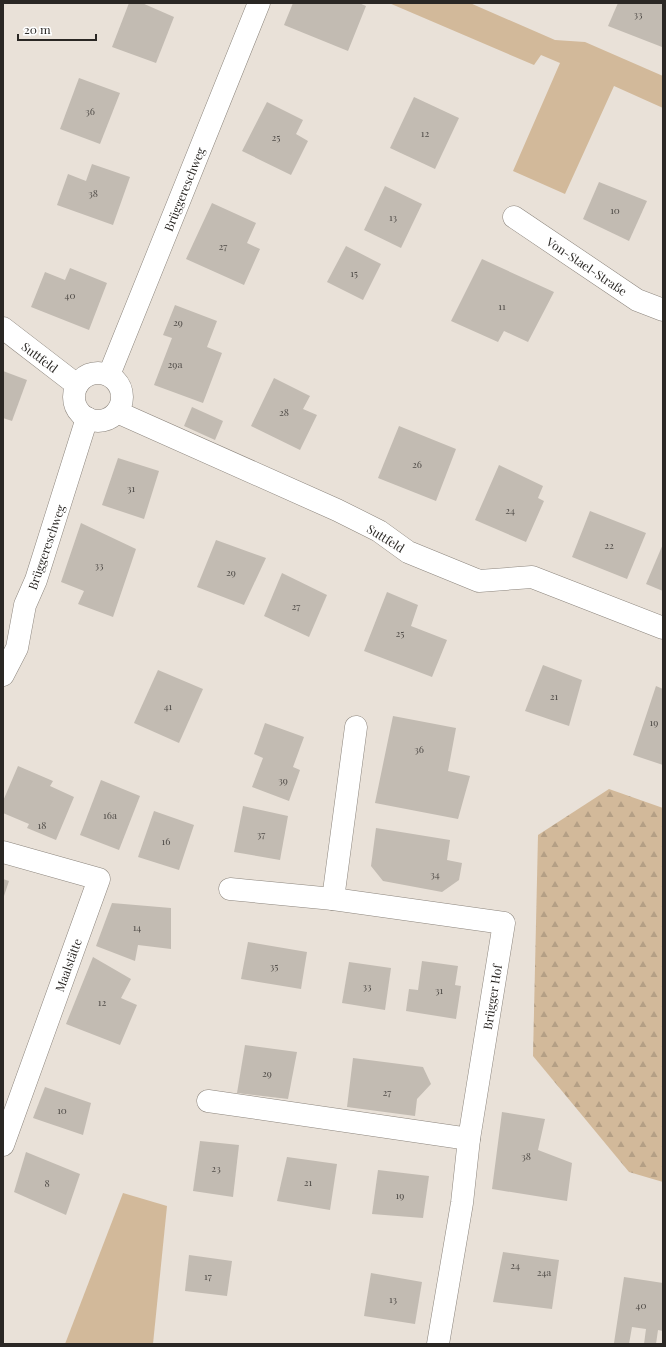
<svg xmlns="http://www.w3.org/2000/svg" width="666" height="1347" viewBox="0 0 666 1347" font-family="'Playfair Display',serif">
	<defs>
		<pattern id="forest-firs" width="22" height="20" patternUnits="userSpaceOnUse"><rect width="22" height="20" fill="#d2b99a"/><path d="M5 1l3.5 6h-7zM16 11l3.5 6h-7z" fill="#b49f85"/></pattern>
	</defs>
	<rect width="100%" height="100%" fill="#e9e1d8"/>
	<g fill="#d2b99a">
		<polygon points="389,3 470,3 555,40 585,42 663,76 663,108 614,86 565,194 513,171 560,63 541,55 534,65"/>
		<polygon points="123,1193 167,1206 153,1344 65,1344"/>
	</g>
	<polygon fill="url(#forest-firs)" points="609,789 663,808 663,1182 629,1172 533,1056 538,835"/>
	<g fill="#c2bbb2">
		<polygon points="129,3 142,3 174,17 156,63 112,47"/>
		<polygon points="293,3 359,3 366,6 348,51 284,25"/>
		<polygon points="618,3 663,3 662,47 608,26"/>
		<polygon points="79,78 120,93 100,144 60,129"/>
		<polygon points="414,97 459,118 435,169 390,148"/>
		<polygon points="267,102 303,120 296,134 308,141 291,175 242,151"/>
		<polygon points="92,164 130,177 113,225 57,205 68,174 86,181"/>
		<polygon points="599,182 647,201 629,241 583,219"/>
		<polygon points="385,186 422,204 401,248 364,230"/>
		<polygon points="212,203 256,223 247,243 260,249 244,285 186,259"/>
		<polygon points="346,246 381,264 363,300 327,282"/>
		<polygon points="482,259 554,292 528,342 504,331 498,342 451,321"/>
		<polygon points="70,268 107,283 89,330 31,307 45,272 65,280"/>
		<polygon points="175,305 217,321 207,347 222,353 203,403 154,385 172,338 163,335"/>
		<polygon points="3,371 27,380 12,421 3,418"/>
		<polygon points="274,378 310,396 303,409 317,415 300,450 251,426"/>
		<polygon points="192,407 223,421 215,440 184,426"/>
		<polygon points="399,426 456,449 436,501 378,478"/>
		<polygon points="118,458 159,471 144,519 102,505"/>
		<polygon points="499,465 543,486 538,498 544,501 526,542 475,520"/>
		<polygon points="590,511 646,533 627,579 572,557"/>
		<polygon points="81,523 136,549 113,617 78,604 84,591 61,582"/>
		<polygon points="216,540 266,558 244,605 197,587"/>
		<polygon points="663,544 663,591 646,584"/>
		<polygon points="282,573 327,595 309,637 264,616"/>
		<polygon points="387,592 418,605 411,626 447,640 432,677 364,651"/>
		<polygon points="543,665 582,680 569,726 525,711"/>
		<polygon points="158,670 203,689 179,743 134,723"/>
		<polygon points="656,686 663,689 663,765 633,755"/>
		<polygon points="393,716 456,728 448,771 470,776 458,819 375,803"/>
		<polygon points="265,723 304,737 293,767 300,770 289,801 252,787 263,758 254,754"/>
		<polygon points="18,766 53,781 50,786 74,797 56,840 27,828 29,824 3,813 3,801"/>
		<polygon points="101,780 140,796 119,850 80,835"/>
		<polygon points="243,806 288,816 280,860 234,852"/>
		<polygon points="154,811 194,825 179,870 138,857"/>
		<polygon points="376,828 450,840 447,860 462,863 459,880 442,892 383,881 371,866"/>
		<polygon points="3,879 9,881 3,899"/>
		<polygon points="112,903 171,908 171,949 138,945 135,961 96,946"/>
		<polygon points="248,942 307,952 301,989 241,979"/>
		<polygon points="93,957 131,979 121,998 137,1005 120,1045 66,1024"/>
		<polygon points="422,961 458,966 455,985 461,986 456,1019 406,1011 409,989 418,990"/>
		<polygon points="349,962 391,968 385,1010 342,1003"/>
		<polygon points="245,1045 297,1052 288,1099 237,1093"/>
		<polygon points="353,1058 423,1067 431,1084 417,1099 415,1116 347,1107"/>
		<polygon points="45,1087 91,1103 83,1135 33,1118"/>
		<polygon points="502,1112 545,1119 538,1150 572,1163 567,1201 492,1189"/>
		<polygon points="200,1141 239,1145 233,1197 193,1191"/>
		<polygon points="26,1152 80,1174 66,1215 14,1192"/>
		<polygon points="287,1157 337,1164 330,1210 277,1201"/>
		<polygon points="378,1170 429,1176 423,1218 372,1214"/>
		<polygon points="503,1252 559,1260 552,1309 493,1302"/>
		<polygon points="189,1255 232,1261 227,1296 185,1291"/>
		<polygon points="371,1273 422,1282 415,1324 364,1316"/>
		<polygon points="624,1277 663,1283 663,1331 658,1330 656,1344 644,1344 646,1329 632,1327 629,1344 614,1343"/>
	</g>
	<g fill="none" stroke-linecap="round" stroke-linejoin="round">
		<defs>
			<g id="minor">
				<polyline points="514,217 637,300 663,310"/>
				<polyline points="3,328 77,385"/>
				<circle cx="98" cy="397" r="24"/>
				<polyline points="109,375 259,3"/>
				<polyline points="117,412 337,510 379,531 408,552 479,581 532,577 663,628"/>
				<polyline points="3,675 17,648 25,605 36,580 87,418"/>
				<polyline points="3,852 99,879 3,1145"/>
				<polyline points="230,889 333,899 504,923 469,1139 462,1203 438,1344"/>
				<polyline points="333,899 356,727"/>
				<polyline points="208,1101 469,1139"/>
			</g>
		</defs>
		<use href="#minor" stroke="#8c857d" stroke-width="23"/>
		<use href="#minor" stroke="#fff" stroke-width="22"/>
	</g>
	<g text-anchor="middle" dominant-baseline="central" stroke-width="3" stroke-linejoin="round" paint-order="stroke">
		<g font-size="10" fill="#504c48">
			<text x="638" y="14">33</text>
			<text x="90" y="111">36</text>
			<text x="425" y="133">12</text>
			<text x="276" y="137">25</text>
			<text x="93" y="193">38</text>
			<text x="615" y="210">10</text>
			<text x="393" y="217">13</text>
			<text x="223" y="246">27</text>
			<text x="354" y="273">15</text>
			<text x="70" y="295">40</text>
			<text x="502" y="306">11</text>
			<text x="178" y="322">29</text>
			<text x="175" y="364">29a</text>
			<text x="284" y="412">28</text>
			<text x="417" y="464">26</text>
			<text x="131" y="488">31</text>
			<text x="510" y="510">24</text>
			<text x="609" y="545">22</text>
			<text x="99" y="565">33</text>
			<text x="231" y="572">29</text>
			<text x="296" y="606">27</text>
			<text x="400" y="633">25</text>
			<text x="554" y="696">21</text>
			<text x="168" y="706">41</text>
			<text x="654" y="722">19</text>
			<text x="419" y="749">36</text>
			<text x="283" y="780">39</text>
			<text x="110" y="815">16a</text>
			<text x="42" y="825">18</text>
			<text x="261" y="834">37</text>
			<text x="166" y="841">16</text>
			<text x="435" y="874">34</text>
			<text x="137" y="927">14</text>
			<text x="274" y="966">35</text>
			<text x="367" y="986">33</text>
			<text x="439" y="990">31</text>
			<text x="102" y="1002">12</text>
			<text x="267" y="1073">29</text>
			<text x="387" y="1092">27</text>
			<text x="62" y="1110">10</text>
			<text x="526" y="1156">38</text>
			<text x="216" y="1168">23</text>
			<text x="308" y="1182">21</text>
			<text x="47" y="1183">8</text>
			<text x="400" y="1195">19</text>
			<text x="515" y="1265">24</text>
			<text x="544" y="1272">24a</text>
			<text x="208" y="1276">17</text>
			<text x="393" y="1299">13</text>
			<text x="641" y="1305">40</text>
		</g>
		<g font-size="12" fill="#2a2724" stroke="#fff">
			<text transform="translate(184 189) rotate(-68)">Brüggereschweg</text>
			<text transform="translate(587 266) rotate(34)">Von-Stael-Straße</text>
			<text transform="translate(40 357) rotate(37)">Suttfeld</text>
			<text transform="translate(386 538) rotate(32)">Suttfeld</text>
			<text transform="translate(46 547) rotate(-71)">Brüggereschweg</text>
			<text transform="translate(68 965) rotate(-70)">Maalstätte</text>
			<text transform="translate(492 997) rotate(-81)">Brügger Hof</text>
		</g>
	</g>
	<rect width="666" height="1347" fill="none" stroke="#2a2724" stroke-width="8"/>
	<path d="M18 34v6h78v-6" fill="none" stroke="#2a2724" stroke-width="2"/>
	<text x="24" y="34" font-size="12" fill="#2a2724" stroke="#ffffff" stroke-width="3" paint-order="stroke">20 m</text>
</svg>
